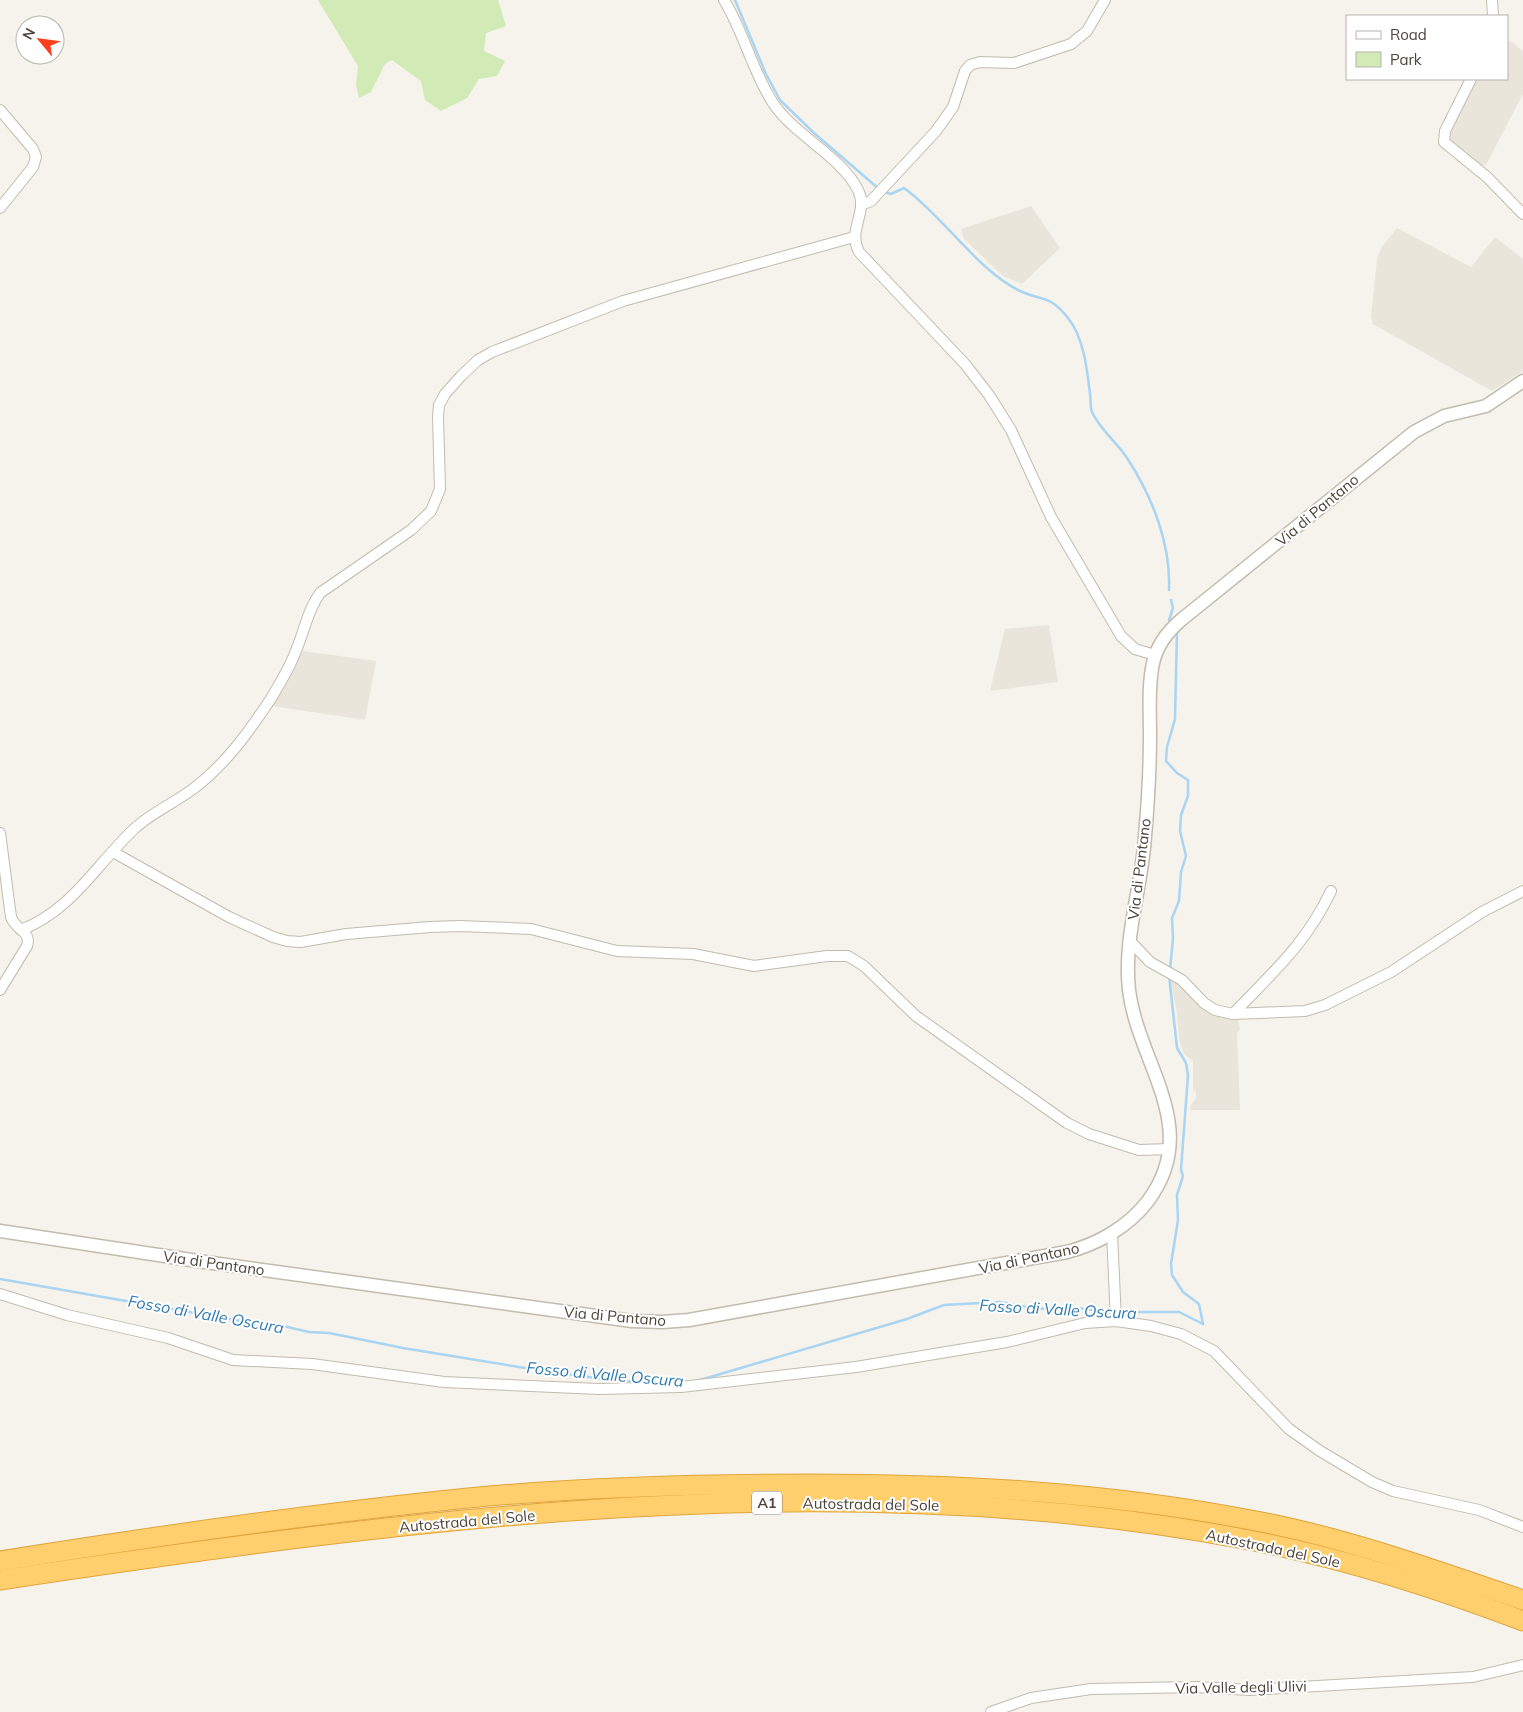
<svg xmlns="http://www.w3.org/2000/svg" width="1523" height="1712" viewBox="0 0 1523 1712" font-family="Mulish,sans-serif">
	<rect width="100%" height="100%" fill="#f6f3ec"/>
	<g fill="#eae5da">
		<polygon points="1507,41 1512,42 1523,51 1523,94 1487,163 1483,166 1479,165 1449,140 1448,135 1476,79 1507,79"/>
		<polygon points="1031,206 1060,248 1022,284 1003,276 964,239 961,229"/>
		<polygon points="1397,228 1471,267 1495,237 1523,259 1523,371 1492,391 1373,324 1371,316 1377,259 1381,248"/>
		<polygon points="1049,625 1058,682 990,691 1005,629"/>
		<polygon points="303,651 376,661 365,720 272,706"/>
		<polygon points="1170,979 1174,979 1209,1012 1221,1018 1238,1019 1240,1030 1237,1033 1240,1110 1190,1110 1191,1105 1196,1098 1196,1092 1193,1090 1193,1061 1184,1054 1179,1039 1177,1012"/>
	</g>
	<polygon fill="#d2eab5" points="318,0 498,0 506,26 486,33 484,51 505,61 497,76 479,79 467,98 441,111 425,100 421,81 392,60 385,64 371,92 359,98 356,85 358,66"/>
	<g fill="none" stroke-linecap="round" stroke-linejoin="round">
		<g stroke="#a9d4f2" stroke-width="2.5">
			<polyline points="735,0 766,74 780,100 814,133 879,189"/>
			<path d="M884,192l7,2 13,-6c38,27 74,83 116,103 24,11 29,3 48,27 16,20 19,51 22,76 1,6 0,13 2,18 8,18 25,30 35,46 25,38 44,86 42,132"/>
			<polyline points="1171,623 1169,620 1173,608 1171,600"/>
			<polyline points="1170,970 1173,938 1172,918 1179,901 1181,872 1186,856 1180,831 1181,815 1188,796 1188,780 1177,773 1166,761 1167,747 1175,719 1177,631"/>
			<polyline points="1169,975 1177,1048 1186,1063 1188,1075 1181,1170 1183,1176 1177,1195 1178,1220 1171,1264 1172,1275 1183,1292 1199,1304 1203,1324"/>
			<polyline points="0,1279 246,1322 270,1323 309,1332 329,1333 403,1348 550,1372 611,1380 657,1383"/>
			<polyline points="1117,1312 1179,1312 1203,1324"/>
			<polyline points="700,1380 907,1319 944,1305 1000,1302 1038,1309 1067,1307 1112,1312"/>
		</g>
		<defs>
			<g id="minor">
				<path d="M724,0c20,32 28,71 49,103 21,32 69,54 85,87 11,21 -11,40 1,62l106,112 24,31 22,35 40,87 70,119 14,13 20,6"/>
				<polyline points="1492,0 1493,16"/>
				<polyline points="1471,79 1445,131 1444,142 1487,177 1523,214"/>
				<polyline points="0,110 33,149 36,157 33,167 0,208"/>
				<polyline points="861,205 871,201 936,131 953,107 965,71 970,65 980,62 1014,63 1071,44 1087,31 1105,0"/>
				<path d="M0,833l11,84c4,13 21,14 16,29l-27,44"/>
				<polyline points="113,852 229,917 273,937 287,941 301,942 346,934 430,927 460,926 531,929 617,951 693,954 754,966 827,956 848,956 864,966 916,1016 1067,1123 1089,1134 1139,1150 1170,1149"/>
				<path d="M21,930c51,-20 75,-65 113,-101 17,-16 40,-26 59,-40 32,-24 55,-56 77,-89 9,-15 19,-31 25,-47 9,-20 12,-42 25,-60l91,-63 20,-19 9,-22 -2,-72 1,-12 6,-11 16,-18 17,-16 14,-8 131,-51 231,-64"/>
				<polyline points="1130,941 1150,962 1182,980 1204,1003 1215,1010 1233,1014 1305,1011 1325,1005 1391,972 1482,912 1523,891"/>
				<path d="M1233,1014c39,-41 73,-70 98,-123"/>
				<polyline points="1112,1233 1116,1321"/>
				<polyline points="0,1294 67,1315 168,1338 233,1360 312,1364 444,1382 599,1389 681,1387 856,1367 1007,1342 1085,1323 1116,1321 1151,1326 1181,1334 1214,1351 1289,1429 1320,1451 1372,1482 1393,1491 1479,1510 1523,1527"/>
				<polyline points="991,1712 1031,1698 1091,1689 1197,1687 1250,1690 1473,1677 1523,1665"/>
			</g>
			<path id="tertiary" d="M0,1231l198,30 434,60 30,1 27,-2 378,-68c31,-8 61,-25 81,-51 55,-74 -10,-137 -19,-211 -6,-51 13,-103 16,-154 3,-33 5,-67 5,-101 0,-24 -2,-49 3,-72 4,-18 14,-31 28,-43l233,-188 30,-16 42,-10 37,-25"/>
			<g id="motorway">
				<path d="M0,1561c156,-25 311,-47 468,-63 113,-11 228,-14 341,-14 150,0 299,8 447,37 91,17 179,49 267,79"/>
				<path d="M0,1580c407,-61 840,-119 1249,-40 94,18 185,47 274,81"/>
			</g>
		</defs>
		<use href="#minor" stroke="#c2bbae" stroke-width="12"/>
		<use href="#tertiary" stroke="#c2bbae" stroke-width="15"/>
		<use href="#motorway" stroke="#e0a43c" stroke-width="21"/>
		<use href="#minor" stroke="#fff" stroke-width="10"/>
		<use href="#tertiary" stroke="#fff" stroke-width="12"/>
		<use href="#motorway" stroke="#ffcf6e" stroke-width="19"/>
	</g>
	<g text-anchor="middle" dominant-baseline="central" stroke-width="4" stroke-linejoin="round" paint-order="stroke">
		<rect fill="#fff" stroke="#817c74" stroke-width="1" x="752" y="1491.5" width="30" height="23" rx="4"/>
		<g font-size="14" font-weight="bold" fill="#4b4439">
			<text x="767" y="1503">A1</text>
		</g>
		<g font-size="15" fill="#4b4439" stroke="#fff">
			<text transform="translate(1317 510) rotate(-40)">Via di Pantano</text>
			<text transform="translate(1139 869) rotate(-83)">Via di Pantano</text>
			<text transform="translate(1029 1258) rotate(-12)">Via di Pantano</text>
			<text transform="translate(214 1263) rotate(8)">Via di Pantano</text>
			<text transform="translate(615 1316) rotate(5)">Via di Pantano</text>
			<text transform="translate(871 1504) rotate(1)">Autostrada del Sole</text>
			<text transform="translate(467 1521) rotate(-5)">Autostrada del Sole</text>
			<text transform="translate(1273 1548) rotate(12)">Autostrada del Sole</text>
			<text transform="translate(1241 1687) rotate(-1)">Via Valle degli Ulivi</text>
		</g>
		<g font-size="16" font-style="italic" fill="#2e7ab2" stroke="#fff">
			<text transform="translate(1058 1309) rotate(3)">Fosso di Valle Oscura</text>
			<text transform="translate(206 1314) rotate(10)">Fosso di Valle Oscura</text>
			<text transform="translate(605 1374) rotate(5)">Fosso di Valle Oscura</text>
		</g>
	</g>
	<rect x="1346" y="15" width="162" height="65" fill="#ffffff" stroke="#b7b4b0"/>
	<rect x="1356" y="31" width="25" height="8" fill="#ffffff" stroke="#b7b4b0"/>
	<text x="1390" y="40" font-size="15" fill="#4b4439">Road</text>
	<rect x="1356" y="52" width="25" height="15" fill="#d2eab5" stroke="#b7b4b0"/>
	<text x="1390" y="65" font-size="15" fill="#4b4439">Park</text>
	<g transform="translate(40 40) rotate(299)"><circle r="24" fill="#ffffff" stroke="#b7b4b0"/>
	<path d="M0-4L9 19L0 12L-9 19Z" fill="#fc3f1d"/>
	<text y="-8" font-size="14" font-weight="bold" text-anchor="middle" fill="#4b4439">N</text>
	</g>
</svg>
